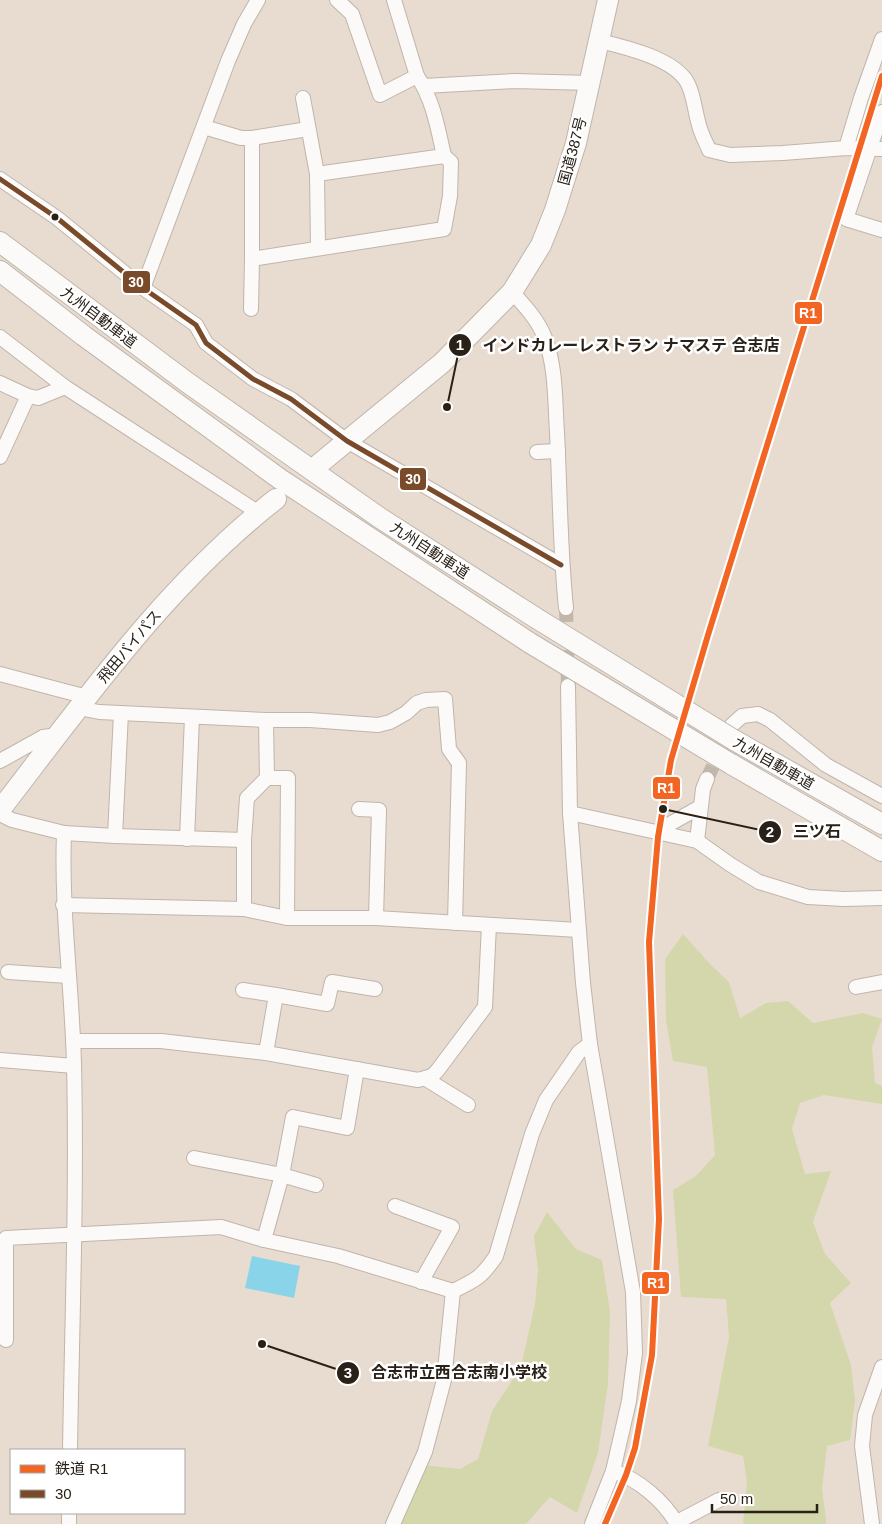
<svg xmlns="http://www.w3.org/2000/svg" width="882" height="1524" viewBox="0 0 882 1524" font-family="Helvetica,'Noto Sans JP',sans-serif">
	<rect width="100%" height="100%" fill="#e8dcd0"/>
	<g fill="#d4d7ab">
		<polygon points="683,934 711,965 729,982 740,1018 766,1003 788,1001 813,1023 863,1013 882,1019 872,1047 875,1083 882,1086 882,1104 824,1095 800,1103 792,1129 805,1174 831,1171 813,1222 825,1254 851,1283 830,1303 851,1365 855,1401 850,1440 827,1446 822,1489 826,1519 826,1524 743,1524 747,1482 743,1456 708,1446 729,1337 726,1299 681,1297 673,1190 696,1176 715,1155 707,1067 673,1061 666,1020 665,959"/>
		<polygon points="547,1212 576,1249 602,1260 610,1312 608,1384 598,1453 577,1513 550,1497 526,1524 398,1524 423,1465 460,1469 478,1459 492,1411 521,1367 535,1304 538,1271 534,1236"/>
	</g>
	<polygon fill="#8ad4e9" points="252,1256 300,1266 294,1298 245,1288"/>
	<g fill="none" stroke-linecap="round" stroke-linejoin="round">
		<g stroke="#c2b7ab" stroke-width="14" stroke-dasharray="14 7" stroke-linecap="butt">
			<polyline points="566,608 568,686"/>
			<polyline points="707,779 731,728"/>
		</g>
		<defs>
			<g id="minor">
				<polyline points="337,0 352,14 380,95 417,76"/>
				<path d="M600,41c25,6 76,18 88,43 6,12 7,28 11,41 2,9 7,17 10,25l21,5 53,-2 63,-5 36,1"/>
				<polyline points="424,86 515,81 590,83"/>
				<polyline points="303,98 317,174"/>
				<polyline points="882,112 846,219 882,230"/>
				<polyline points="204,127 241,138 252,138 308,129"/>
				<polyline points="846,148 861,98 882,39"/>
				<polyline points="0,179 57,218 143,288 196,325 206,343 253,379 291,399 347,441 561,565"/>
				<path d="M318,248l-1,-74 127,-18c-6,-27 -11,-57 -27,-80l-23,-76"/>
				<polyline points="252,259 444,229 450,196 451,162 444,156"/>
				<polyline points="143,288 228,61 244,24 258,0"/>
				<path d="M512,292c13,14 26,28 33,46 11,29 10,64 12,95 3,58 3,117 9,175"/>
				<polyline points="251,309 252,259 252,138"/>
				<polyline points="0,337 65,387 259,513"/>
				<polyline points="0,383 28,396 38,398 65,387"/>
				<polyline points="537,452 558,451"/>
				<polyline points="0,457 28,396"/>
				<polyline points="0,674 87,697"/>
				<polyline points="568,686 570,813 583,983 590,1044 633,1292 635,1353 629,1401 613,1471 592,1524"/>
				<polyline points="79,708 99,712 266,720 267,778 247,798 244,840 244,909 287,918 376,918 578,930"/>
				<polyline points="266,720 310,720 378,725 390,722 406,713 417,703 426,700 445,699 449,749 459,763 455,923"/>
				<polyline points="732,725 742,716 758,714 770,720 826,765 882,796"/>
				<polyline points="0,761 43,737 58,735"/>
				<polyline points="267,778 288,778 287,918"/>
				<polyline points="359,809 379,810 376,918"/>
				<polyline points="570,813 697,841 731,865 759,882 808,897 844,899 882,898"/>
				<path d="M0,814l12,6 52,13c-3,77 8,154 10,231 3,128 -2,258 -4,386"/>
				<polyline points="64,833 115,836 244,840"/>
				<polyline points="666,833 668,825 700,807"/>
				<polyline points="115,836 121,713"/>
				<polyline points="187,839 192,717"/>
				<polyline points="697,841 703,789 707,779"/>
				<polyline points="63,905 244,909"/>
				<polyline points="8,972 68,976"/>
				<polyline points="856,987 882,982"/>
				<polyline points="243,990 276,995"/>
				<polyline points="73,1041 161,1041 266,1053 418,1080 432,1076 437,1071 485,1007 489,925"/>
				<polyline points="266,1053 276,995 327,1004 332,982 375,989"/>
				<polyline points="0,1060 74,1066"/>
				<polyline points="426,1079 468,1105"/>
				<polyline points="194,1158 282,1175 316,1185"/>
				<polyline points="395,1206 452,1227 421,1282"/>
				<polyline points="264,1240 282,1175 293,1117 347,1128 357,1069"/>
				<path d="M6,1340v-102l215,-11 43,13 74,16 115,35c23,-11 29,-14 43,-35l36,-122 14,-34 33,-48 11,-8"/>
				<path d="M613,1471c25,8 51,30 64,53"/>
				<polyline points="677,1522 719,1500"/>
				<polyline points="69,1524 69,1513"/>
				<polyline points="393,1524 425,1452 444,1380 453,1291"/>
				<polyline points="872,1524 862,1446 865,1415 882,1367"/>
			</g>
			<g id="highway">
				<polyline points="0,242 188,383 380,518 536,618"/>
				<polyline points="0,271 84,336 280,479 530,643"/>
				<polyline points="319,464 442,363 512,292 541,245 555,210 576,143 608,0"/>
				<polyline points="734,740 882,824"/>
				<polyline points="731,764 882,851"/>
				<path d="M0,810c85,-110 166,-225 276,-311"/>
			</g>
		</defs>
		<use href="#minor" stroke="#bfb5ac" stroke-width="16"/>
		<use href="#highway" stroke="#bfb5ac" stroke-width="22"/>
		<use href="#minor" stroke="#fcfaf8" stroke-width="14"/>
		<use href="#highway" stroke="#fcfaf8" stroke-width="20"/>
		<defs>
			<g id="highway-bridge">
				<polyline points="536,618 734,740"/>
				<polyline points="530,643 731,764"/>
			</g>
		</defs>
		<use href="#highway-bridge" stroke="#bfb5ac" stroke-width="22" stroke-linecap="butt"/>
		<use href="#highway-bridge" stroke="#fcfaf8" stroke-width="20"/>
		<defs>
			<polyline id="bus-1" points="0,179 57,218 143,288 196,325 206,343 253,379 291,399 347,441 561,565"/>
		</defs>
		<use href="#bus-1" stroke="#fff" stroke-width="9"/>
		<use href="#bus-1" stroke="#7a4b2a" stroke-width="5"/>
		<defs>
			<polyline id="rail-1" points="605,1524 626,1475 635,1448 652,1355 659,1219 649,942 658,837 671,760 708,635 882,76"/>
		</defs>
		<use href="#rail-1" stroke="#fff" stroke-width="10"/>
		<use href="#rail-1" stroke="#f26522" stroke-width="6"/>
	</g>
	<circle fill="#292118" stroke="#fff" stroke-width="2" cx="55" cy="217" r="4.5"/>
	<g text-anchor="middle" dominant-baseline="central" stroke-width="5" stroke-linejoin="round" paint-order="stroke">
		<g font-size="15" fill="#292118" stroke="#fff">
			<text transform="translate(572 151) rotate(-75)">国道387号</text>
			<text transform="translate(99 317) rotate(37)">九州自動車道</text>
			<text transform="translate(430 550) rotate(33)">九州自動車道</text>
			<text transform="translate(129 646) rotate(-50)">飛田バイパス</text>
			<text transform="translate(774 763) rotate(30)">九州自動車道</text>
		</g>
	</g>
	<path fill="none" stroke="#292118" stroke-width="2" d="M447 407L460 345M663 809L770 832M262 1344L348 1373"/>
	<g fill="#292118" stroke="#fff" stroke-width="2">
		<circle cx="447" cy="407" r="5"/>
		<circle cx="663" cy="809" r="5"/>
		<circle cx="262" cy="1344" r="5"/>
		<circle cx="460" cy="345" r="12"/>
		<circle cx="770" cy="832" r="12"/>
		<circle cx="348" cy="1373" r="12"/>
	</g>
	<g font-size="15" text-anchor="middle" font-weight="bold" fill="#fff">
		<text x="460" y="350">1</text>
		<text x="770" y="837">2</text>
		<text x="348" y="1378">3</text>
	</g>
	<g font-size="16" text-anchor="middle" font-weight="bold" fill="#292118" stroke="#fff" stroke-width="5" stroke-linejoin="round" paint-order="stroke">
		<text x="631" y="351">インドカレーレストラン ナマステ 合志店</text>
		<text x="817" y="837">三ツ石</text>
		<text x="459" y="1378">合志市立西合志南小学校</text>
	</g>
	<g stroke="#fff" stroke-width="2">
		<rect x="122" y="270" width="29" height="24" rx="5" fill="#7a4b2a"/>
		<rect x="794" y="301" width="29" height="24" rx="5" fill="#f26522"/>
		<rect x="399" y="467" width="28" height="24" rx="5" fill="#7a4b2a"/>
		<rect x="652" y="776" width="29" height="24" rx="5" fill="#f26522"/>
		<rect x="641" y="1271" width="29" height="24" rx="5" fill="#f26522"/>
	</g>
	<g font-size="14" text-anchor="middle" font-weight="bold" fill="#fff">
		<text x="136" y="287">30</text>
		<text x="808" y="318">R1</text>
		<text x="413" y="484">30</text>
		<text x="666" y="793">R1</text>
		<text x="656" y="1288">R1</text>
	</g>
	<rect x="10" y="1449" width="175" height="65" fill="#ffffff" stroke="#a9a6a3"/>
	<rect x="20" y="1465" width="25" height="8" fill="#f26522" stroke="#a9a6a3"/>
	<text x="55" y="1474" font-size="15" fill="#292118">鉄道 R1</text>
	<rect x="20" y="1490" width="25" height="8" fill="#7a4b2a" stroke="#a9a6a3"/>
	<text x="55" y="1499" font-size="15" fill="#292118">30</text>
	<path d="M712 1504v8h105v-8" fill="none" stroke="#292118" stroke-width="2.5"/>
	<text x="720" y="1504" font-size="15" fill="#292118" stroke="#ffffff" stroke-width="4" paint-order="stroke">50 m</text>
</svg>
